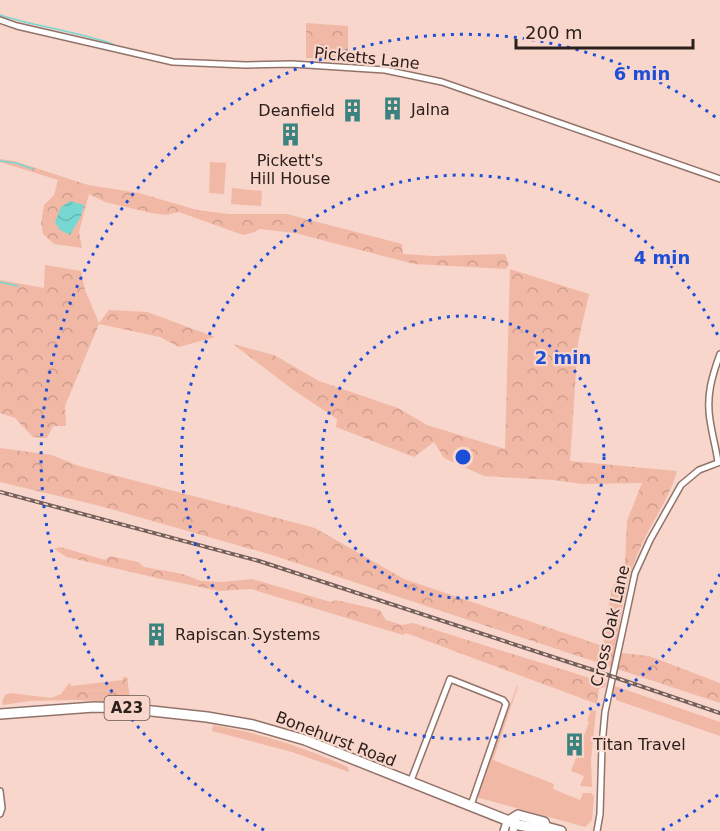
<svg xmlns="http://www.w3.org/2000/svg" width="720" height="831" viewBox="0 0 720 831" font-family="'DejaVu Sans',sans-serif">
	<defs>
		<pattern id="forest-crowns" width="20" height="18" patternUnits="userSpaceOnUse" patternTransform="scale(1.5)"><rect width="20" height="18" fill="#f1b8a5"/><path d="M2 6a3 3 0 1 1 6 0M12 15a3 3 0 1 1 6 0" fill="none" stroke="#cf9e8d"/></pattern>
		<pattern id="water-waves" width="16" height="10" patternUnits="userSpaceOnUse" patternTransform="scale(1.5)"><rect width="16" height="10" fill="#76d8d1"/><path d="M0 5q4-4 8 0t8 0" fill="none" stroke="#66b9b3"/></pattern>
	</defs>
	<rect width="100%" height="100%" fill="#f8d6cb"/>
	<g fill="#f1b8a5">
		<polygon points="210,162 226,163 224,194 209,193"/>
		<polygon points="232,188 262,191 261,206 231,204"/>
		<polygon points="123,680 122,690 71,691 76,700 29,701 3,705 2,702 5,695 10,693 51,698 61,694 70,682 71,686"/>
		<polygon points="612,685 720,722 720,736 616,700 616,697 610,694"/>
		<polygon points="517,686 518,686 493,760 554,784 553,789 580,800 583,793 591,793 594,796 592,820 585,827 476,797"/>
		<polygon points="591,710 596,711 591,760 592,787 580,786 584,776 571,771 589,722 587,721"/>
		<path d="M213,725c47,8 91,22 135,42l1,5 -57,-20 -80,-21z"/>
	</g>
	<g fill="url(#forest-crowns)">
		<polygon points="306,23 348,26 348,60 306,58"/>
		<polygon points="0,159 14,161 88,185 139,193 197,210 229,214 287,214 402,244 403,254 433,256 505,254 509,264 506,269 414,264 295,233 259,229 255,232 243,235 179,212 166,215 151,213 105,202 89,194 79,232 82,248 54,244 43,234 41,223 44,205 54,195 58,180 0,162"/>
		<polygon points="45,265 81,271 85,290 99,323 109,310 147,312 215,337 179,347 160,337 99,324 65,406 66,426 53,426 47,438 33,437 15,418 0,413 0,280 44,288"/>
		<path d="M510,269l79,25 -11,48 -8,119 107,10c-7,26 -23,47 -34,71 -17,34 -22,72 -28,108l7,3 27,3 71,27v20l-448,-148 -172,-49 -100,-24v-34l52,7 27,11 236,62 89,51 199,67 8,-55 14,-28 2,-42 15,-38 -59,1 -30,-4 -69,-4 -40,-18 -10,-16 -20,15 -78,-30 1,-8 -45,-30 -59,-45 41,11 45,26 79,27 29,17 78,24z"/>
		<polygon points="60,547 105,560 110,556 138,562 144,567 183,574 201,581 222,582 252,579 331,602 336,600 380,610 386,620 402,625 413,623 606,683 605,687 599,689 597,704 406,633 403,635 251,589 220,591 161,579 67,557 54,549"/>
		<polygon points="123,677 127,677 130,699 122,702 76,700 69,696 71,691 122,690"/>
	</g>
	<polygon fill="url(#water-waves)" points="70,201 84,205 81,216 70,235 60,230 55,222 61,207"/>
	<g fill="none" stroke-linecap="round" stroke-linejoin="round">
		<g stroke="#76d8d1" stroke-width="1.5">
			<path d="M0,15c37,12 76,16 113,29"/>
			<polyline points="0,161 16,163 33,169"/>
			<polyline points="0,282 18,286"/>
		</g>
		<defs>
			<g id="minor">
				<polyline points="0,20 17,26 173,62 246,65 292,64 385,70 442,82 720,179"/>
				<path d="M718,462c-2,-14 -6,-28 -8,-42 -4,-24 2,-44 10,-66"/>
				<polyline points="410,783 450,679 503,700 506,704 471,805"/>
				<polyline points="0,814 2,808 0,791"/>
				<polyline points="597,831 600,814 602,745 605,712 635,573 650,540 681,485 699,470 720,462"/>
			</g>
			<polyline id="tertiary" points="504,831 506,825 510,820 514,827 513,831"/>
			<g id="primary">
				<polyline points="0,714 94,707 124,708 207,717 253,725 305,740 519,825 539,829 546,827"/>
				<polyline points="510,820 518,815 544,822 546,827 561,831"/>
			</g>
		</defs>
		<use href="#minor" stroke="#92736a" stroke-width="8"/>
		<use href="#tertiary" stroke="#92736a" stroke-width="10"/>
		<use href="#primary" stroke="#92736a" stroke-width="12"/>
		<use href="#minor" stroke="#fff" stroke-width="5"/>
		<use href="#tertiary" stroke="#fff" stroke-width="7"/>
		<use href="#primary" stroke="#fff" stroke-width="9"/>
		<defs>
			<polyline id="rail" points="0,492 259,561 596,671 720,713"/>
		</defs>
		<use href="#rail" stroke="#74605a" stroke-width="4"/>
		<use href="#rail" stroke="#f8d6cb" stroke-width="1.5" stroke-dasharray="4.5" stroke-linecap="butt"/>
	</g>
	<g fill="none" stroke="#1d4ed8" stroke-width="3" stroke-dasharray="3 6">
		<circle cx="463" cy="457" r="141"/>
		<path d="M720 574A282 282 0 1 1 720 340"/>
		<path d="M718 795A423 423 0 0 1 662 830M264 830A423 423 0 1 1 718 119"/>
	</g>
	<defs>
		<symbol id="building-bare" viewBox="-9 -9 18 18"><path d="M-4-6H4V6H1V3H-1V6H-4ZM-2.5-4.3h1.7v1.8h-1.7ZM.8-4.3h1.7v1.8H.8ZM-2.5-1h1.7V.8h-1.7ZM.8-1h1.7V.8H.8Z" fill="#3b837f" stroke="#f8d6cb" stroke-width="2.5" paint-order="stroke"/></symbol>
	</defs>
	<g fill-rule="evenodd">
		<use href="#building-bare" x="376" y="92" width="33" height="33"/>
		<use href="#building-bare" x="336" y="94" width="33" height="33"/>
		<use href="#building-bare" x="274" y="118" width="33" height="33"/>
		<use href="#building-bare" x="140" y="618" width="33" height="33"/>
		<use href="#building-bare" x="558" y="728" width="33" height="33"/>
	</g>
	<g text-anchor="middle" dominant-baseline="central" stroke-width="4.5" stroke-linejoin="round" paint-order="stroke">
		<rect fill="#f8d6cb" stroke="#695750" stroke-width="1.5" x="104.5" y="696" width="45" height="24" rx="4.5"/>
		<g font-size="15" font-weight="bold" fill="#2c201c">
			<text x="127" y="708">A23</text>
		</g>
		<g font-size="16" fill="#2c201c" stroke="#f8d6cb">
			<text transform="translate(367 58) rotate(6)">Picketts Lane</text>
			<text transform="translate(610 626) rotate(-77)">Cross Oak Lane</text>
			<text transform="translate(336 739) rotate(21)">Bonehurst Road</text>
		</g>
		<g font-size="16" fill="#2c201c" stroke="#f8d6cb" text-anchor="start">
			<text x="411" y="109">Jalna</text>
			<text x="335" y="110" text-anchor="end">Deanfield</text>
			<text x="290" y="160" text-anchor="middle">Pickett's<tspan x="290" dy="18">Hill House</tspan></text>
			<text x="175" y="634">Rapiscan Systems</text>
			<text x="593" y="744">Titan Travel</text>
		</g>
	</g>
	<circle cx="463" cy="457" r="9" fill="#1d4ed8" stroke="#f8d6cb" stroke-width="3"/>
	<g font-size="18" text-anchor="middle" font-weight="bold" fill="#1d4ed8" stroke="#f8d6cb" stroke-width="4.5" stroke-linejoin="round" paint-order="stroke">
		<text x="642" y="80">6 min</text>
		<text x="662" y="264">4 min</text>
		<text x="563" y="364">2 min</text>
	</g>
	<path d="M516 39v9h177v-9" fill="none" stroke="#2c201c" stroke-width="3"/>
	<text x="525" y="39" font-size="18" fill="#2c201c" stroke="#f8d6cb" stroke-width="4.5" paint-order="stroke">200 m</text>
</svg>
